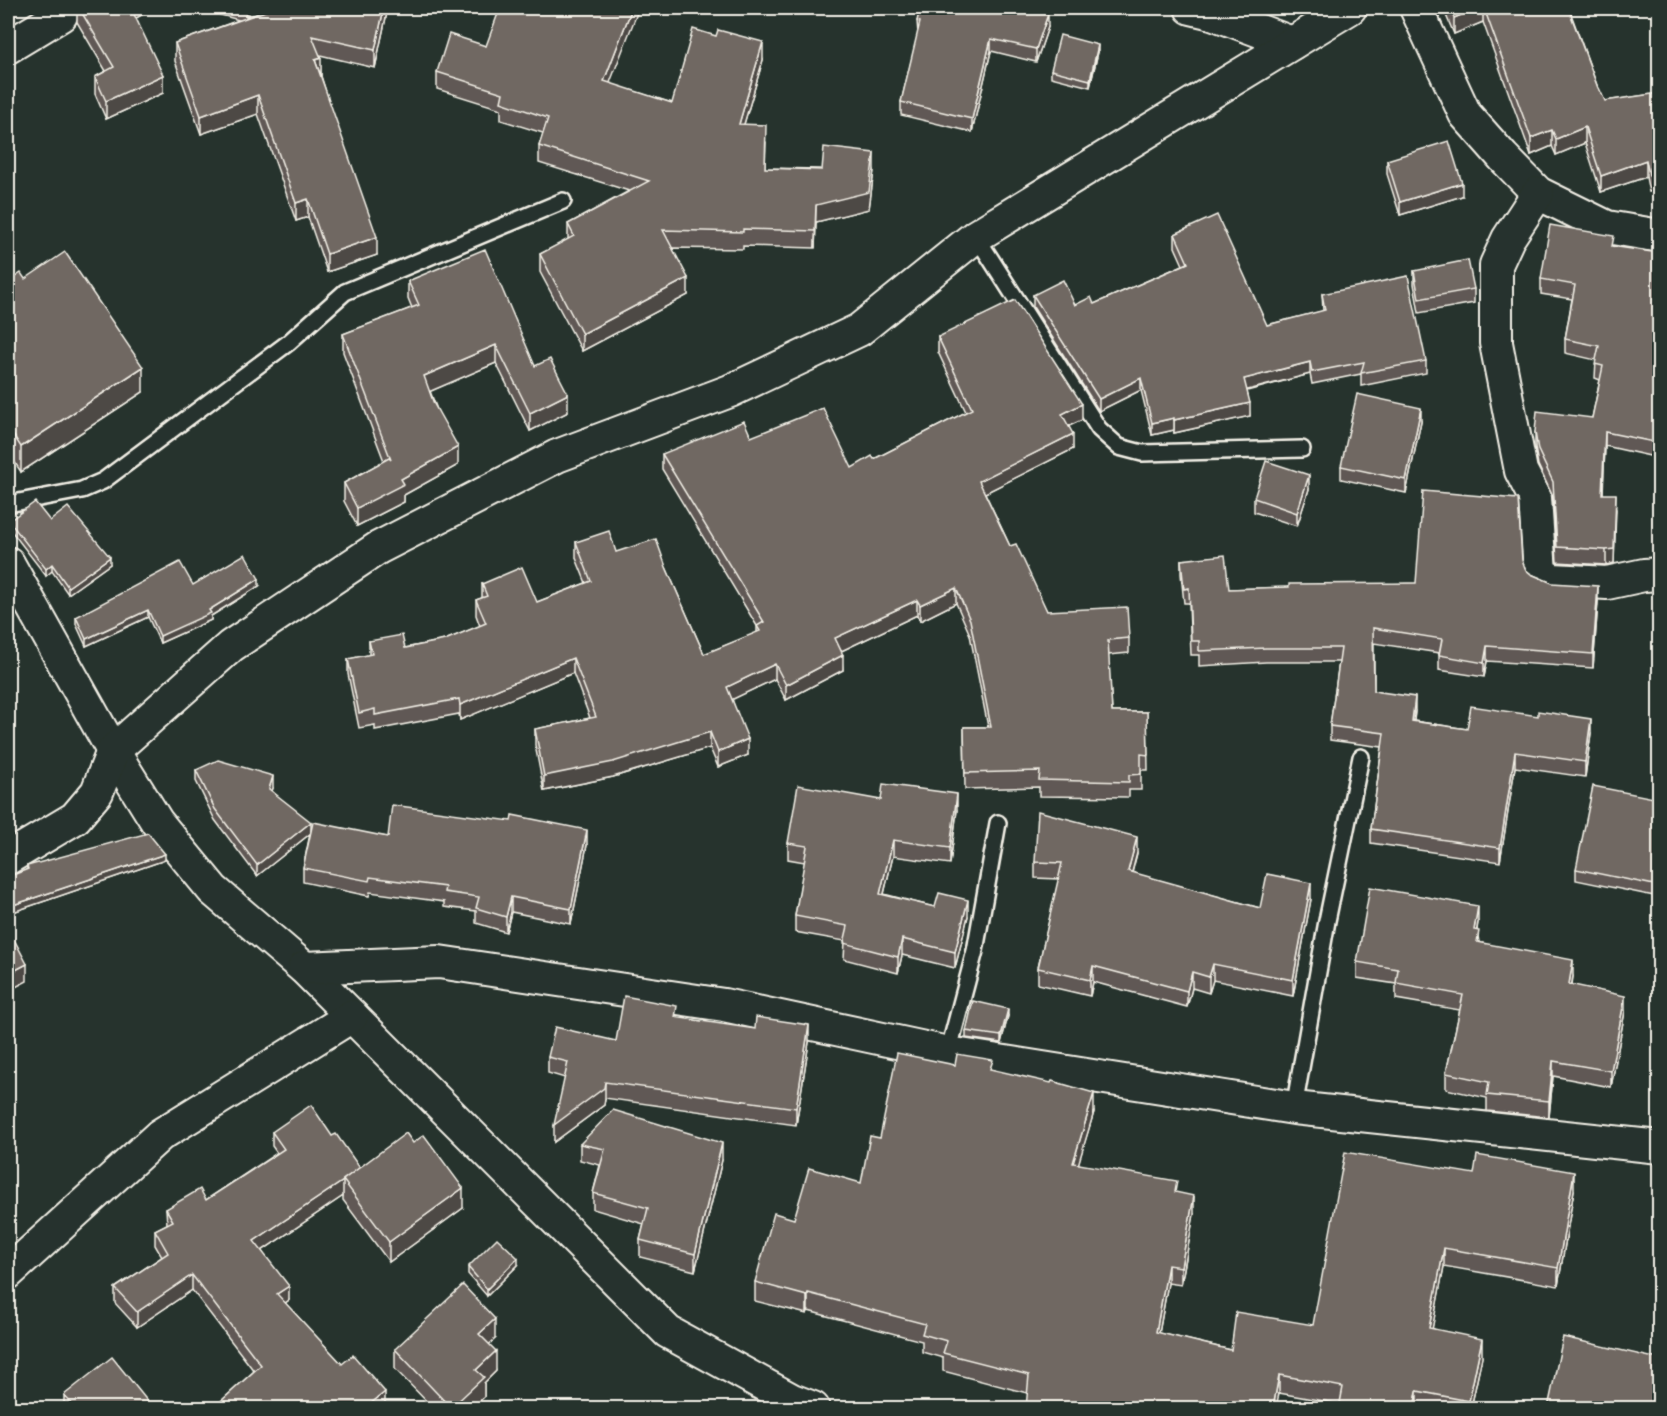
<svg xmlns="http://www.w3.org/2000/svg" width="1667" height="1416" viewBox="0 0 1667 1416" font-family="Pangolin,sans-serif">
	<rect width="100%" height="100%" fill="#26332d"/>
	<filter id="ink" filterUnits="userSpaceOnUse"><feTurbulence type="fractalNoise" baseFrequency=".0167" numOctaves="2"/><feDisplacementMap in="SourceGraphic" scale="12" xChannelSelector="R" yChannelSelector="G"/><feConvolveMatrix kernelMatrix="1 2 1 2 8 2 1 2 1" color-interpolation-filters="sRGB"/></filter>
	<g filter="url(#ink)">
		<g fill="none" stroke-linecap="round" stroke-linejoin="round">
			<defs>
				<g id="lane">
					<polyline points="976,236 1099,429 1119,447 1142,453 1302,449"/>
					<polyline points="8,504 82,490 103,481 288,343 345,292 563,201"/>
					<polyline points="948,1053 975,951 998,823"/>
					<polyline points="1294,1108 1327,921 1361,757"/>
				</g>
				<g id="street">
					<polyline points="1191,8 1212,13 1292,43"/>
					<polyline points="1416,8 1465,114 1503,157 1538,193 1607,227 1660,236"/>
					<polyline points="8,47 61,15"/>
					<polyline points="1538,193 1508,239 1496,265 1496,343 1521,471 1535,498 1540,573 1553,580 1607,583 1644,575 1660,574"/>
					<polyline points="8,563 113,751 157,822 213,890 304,968 668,1332 792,1400 813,1408"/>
					<polyline points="8,858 75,818 97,792 113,751 231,646 378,548 557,456 730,391 859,330 976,236 1350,8"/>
					<polyline points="304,968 439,962 724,1005 948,1053 1294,1108 1660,1147"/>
					<polyline points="8,1273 160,1135 352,1016"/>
				</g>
			</defs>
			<use href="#lane" stroke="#f4f1e8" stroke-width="20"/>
			<use href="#street" stroke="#f4f1e8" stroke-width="36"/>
			<use href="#lane" stroke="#26332d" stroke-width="15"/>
			<use href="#street" stroke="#26332d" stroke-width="32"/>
		</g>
		<g fill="#605954" stroke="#f4f1e8" stroke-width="1.5">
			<polygon points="77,8 154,8 136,18 163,93 106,119 95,94 95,77 106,71 77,22"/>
			<polygon points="196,8 250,8 247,17 274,8 388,8 375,68 320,55 321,76 377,255 327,272 308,217 296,221 258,114 201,134 175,61 175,43 239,20"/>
			<polygon points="1443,8 1570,8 1571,14 1598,88 1605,101 1659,93 1659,190 1649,192 1646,177 1601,192 1585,143 1556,155 1552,146 1531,155 1483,22 1454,34"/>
			<polygon points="917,21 1048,27 1036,62 991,51 972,132 901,115 901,102 918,34"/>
			<polygon points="486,46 672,103 763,60 744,124 766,142 765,168 874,170 869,209 816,222 815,248 743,246 743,249 672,248 688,295 582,351 540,272 540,254 568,240 568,224 629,191 539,163 539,146 543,133 501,120 501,109 437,89 437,72"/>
			<polygon points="1098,52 1090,87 1051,77 1051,70"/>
			<polygon points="1387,160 1462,196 1400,215 1387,174"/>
			<polygon points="1175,234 1267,325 1323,311 1322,294 1426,361 1426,373 1361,386 1361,374 1312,384 1310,374 1247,391 1250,416 1174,433 1174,430 1152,435 1141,390 1099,411 1033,307 1033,295 1075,305 1094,304 1183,265 1175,247"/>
			<polygon points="1614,246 1659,253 1659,458 1605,446 1603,494 1616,509 1614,563 1606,565 1557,562 1553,497 1538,465 1535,447 1535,432 1592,418 1600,380 1595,378 1596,360 1565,353 1565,339 1572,299 1541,294 1541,279"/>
			<polygon points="1414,271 1474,289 1474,303 1419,313 1414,284"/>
			<polygon points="25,279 143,392 21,472 8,452 8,282"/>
			<polygon points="408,281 535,366 568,412 530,431 496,363 430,391 458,465 404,495 404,502 357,526 344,501 344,483 384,461 343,352 343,334 412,308 408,298"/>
			<polygon points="938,337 1082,420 1069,426 1073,449 985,493 1010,546 1047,611 1129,638 1129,653 1108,655 1112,712 1147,712 1148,770 1141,770 1141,790 1129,790 1129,797 1039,796 1039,787 965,789 964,727 988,727 970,635 956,603 920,621 917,615 841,651 843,670 786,700 775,679 732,699 748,755 718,767 710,748 613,777 544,791 535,745 535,729 590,718 573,673 460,720 459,714 375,730 375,725 359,728 348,674 348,659 369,655 369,641 405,648 445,640 480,626 476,615 476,600 482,598 482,584 537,602 586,583 576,558 576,542 616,552 666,567 704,654 757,633 757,626 662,469 662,454 751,437 852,468 874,459 966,412 938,352"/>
			<polygon points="1421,421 1406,493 1341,479 1341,466"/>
			<polygon points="1659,479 1659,531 1653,530 1653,516"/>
			<polygon points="1309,489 1297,526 1254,512 1254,498"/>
			<polygon points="9,521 50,521 110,564 68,594 52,571 46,576 9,528"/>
			<polygon points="1181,560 1229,589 1416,583 1522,560 1525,569 1531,574 1552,583 1598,601 1593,668 1487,661 1484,677 1439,670 1439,653 1374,643 1374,691 1415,711 1414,721 1467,729 1591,733 1585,777 1515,767 1500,862 1371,843 1371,829 1382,747 1330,740 1330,726 1339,662 1266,662 1199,666 1199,655 1191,655 1189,603 1184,603 1181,574"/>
			<polygon points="193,585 259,586 211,616 211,620 160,643 148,617 86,646 76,624 76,617"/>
			<polygon points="196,770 273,788 272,791 311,828 388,837 587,845 571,924 511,912 506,932 476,923 476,911 444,907 444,902 370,892 369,896 303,882 303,868 310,834 257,876 215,820 196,781"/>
			<polygon points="1659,799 1659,897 1576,880 1576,869"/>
			<polygon points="881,800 957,810 950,864 893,856 884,894 968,916 955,968 902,955 898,973 844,959 845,941 795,932 795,916 805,862 788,859 788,843"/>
			<polygon points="1137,853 1132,873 1260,908 1311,899 1293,996 1213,980 1209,993 1192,988 1187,1007 1093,982 1090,996 1038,984 1038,968 1059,879 1035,878 1035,862"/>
			<polygon points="165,860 10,913 8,907 8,877 27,870 27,866"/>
			<polygon points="1478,922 1477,930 1479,942 1573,976 1572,985 1625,1011 1611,1087 1553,1076 1549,1117 1487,1111 1487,1098 1446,1089 1446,1073 1460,1010 1396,999 1396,984 1357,978 1357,962"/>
			<polygon points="1008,1016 1001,1043 966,1038 966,1031"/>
			<polygon points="677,1017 809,1042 796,1125 605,1098 604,1105 554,1142 565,1078 548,1073 548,1057 616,1041"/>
			<polygon points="993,1070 1094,1112 1078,1164 1177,1193 1194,1214 1181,1285 1168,1283 1159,1333 1231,1350 1313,1325 1474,1174 1574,1190 1558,1286 1444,1266 1432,1328 1482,1357 1471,1408 1340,1408 1340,1404 1279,1393 1027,1393 943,1371 943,1358 922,1352 922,1341 808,1311 807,1314 755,1301 755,1282 794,1219 861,1183 880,1138"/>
			<polygon points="272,1132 332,1136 360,1168 463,1208 389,1262 343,1200 343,1196 262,1251 289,1300 285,1303 342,1364 385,1407 383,1408 220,1408 220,1402 254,1371 192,1290 137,1327 115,1303 115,1288 162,1257 155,1245 155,1230 167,1224 166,1209 206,1200 277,1153 272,1146"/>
			<polygon points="580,1144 722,1160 695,1271 640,1257 640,1240 644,1224 593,1209 593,1193 600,1165 580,1160"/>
			<polygon points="518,1265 487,1296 468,1274 468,1267"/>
			<polygon points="495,1339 489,1344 496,1371 484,1383 484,1397 472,1408 433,1408 395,1369 395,1349"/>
			<polygon points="64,1395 153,1408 64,1408"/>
			<polygon points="1549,1403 1659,1408 1549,1408"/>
		</g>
		<g fill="#4e4845" stroke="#f4f1e8" stroke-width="1.5">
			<polygon points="129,8 154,8 129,22"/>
			<polygon points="246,8 250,8 246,22"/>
			<polygon points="384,8 388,8 375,68 375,50"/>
			<polygon points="632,8 639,8 604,98 604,81"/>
			<polygon points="1478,8 1483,8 1483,22 1454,34 1454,18"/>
			<polygon points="1048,14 1048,27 1036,62 1036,49"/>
			<polygon points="991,39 991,51 972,132 972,119"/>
			<polygon points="763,42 763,60 739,141 739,124"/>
			<polygon points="1098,45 1098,52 1090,87 1090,80"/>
			<polygon points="321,58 321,76 315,60"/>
			<polygon points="163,75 163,93 106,119 106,101"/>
			<polygon points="258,95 258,114 201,134 201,116"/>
			<polygon points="1585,127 1585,143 1556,155 1556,139"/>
			<polygon points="1552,130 1552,146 1531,155 1531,138"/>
			<polygon points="874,153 874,170 869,209 816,222 815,248 816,205"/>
			<polygon points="1646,160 1646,177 1601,192 1601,176"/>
			<polygon points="1462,183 1462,196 1400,215 1400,202"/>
			<polygon points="308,199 308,217 296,221 296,203"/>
			<polygon points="377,237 377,255 327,272 327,254"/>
			<polygon points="688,278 688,295 582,351 582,334"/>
			<polygon points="496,345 496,363 424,394 424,376"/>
			<polygon points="1310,362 1310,374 1244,391 1244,379"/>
			<polygon points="143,367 143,392 21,472 21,447"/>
			<polygon points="1141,378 1141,390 1099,411 1099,399"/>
			<polygon points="568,394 568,412 530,431 530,413"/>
			<polygon points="1250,403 1250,416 1174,433 1174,420"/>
			<polygon points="1082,404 1082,420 1062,429 1062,414"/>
			<polygon points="1421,408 1421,421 1406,493 1406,480"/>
			<polygon points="1174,418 1174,430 1152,435 1152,423"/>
			<polygon points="1605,432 1605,446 1602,508 1602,494"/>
			<polygon points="1073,434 1073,449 979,496 979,481"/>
			<polygon points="458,447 458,465 404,495 404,502 357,526 357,508 401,479"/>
			<polygon points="1309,475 1309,489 1297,526 1297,513"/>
			<polygon points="1616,494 1614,563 1606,565 1606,550"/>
			<polygon points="110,557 110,564 68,594 68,587"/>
			<polygon points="52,564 52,571 46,576 46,569"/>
			<polygon points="259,579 259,586 211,616 211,620 160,643 160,636 209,610"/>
			<polygon points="1598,586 1598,601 1593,668 1593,654"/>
			<polygon points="956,588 956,603 920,621 920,605"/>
			<polygon points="917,600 917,615 835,654 835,638"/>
			<polygon points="148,610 148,617 86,646 86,639"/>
			<polygon points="1487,646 1487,661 1484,677 1484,663"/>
			<polygon points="843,655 843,670 786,700 786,685"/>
			<polygon points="573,658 573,673 460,720 460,705"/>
			<polygon points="775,664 775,679 727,702 727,687"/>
			<polygon points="1415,697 1415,711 1412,735 1412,721"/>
			<polygon points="1591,719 1591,733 1585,777 1585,762"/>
			<polygon points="710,732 710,748 613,777 544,791 544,776"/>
			<polygon points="748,739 748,755 718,767 718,752"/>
			<polygon points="1515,752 1515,767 1500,862 1500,848"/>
			<polygon points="273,776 273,788 269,800 269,789"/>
			<polygon points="957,794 957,810 950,864 950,848"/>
			<polygon points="311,822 311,833 257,876 257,865"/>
			<polygon points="587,830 587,845 571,924 571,909"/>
			<polygon points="1137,837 1137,853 1128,887 1128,871"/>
			<polygon points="893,840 893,856 880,910 880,894"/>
			<polygon points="165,854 165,860 10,913 10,906"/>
			<polygon points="1311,883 1311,899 1293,996 1293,980"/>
			<polygon points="511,897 511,912 506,932 506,917"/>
			<polygon points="968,900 968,916 955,968 955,952"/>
			<polygon points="1478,906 1478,922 1474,946 1474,930"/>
			<polygon points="902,939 902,955 898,973 898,957"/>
			<polygon points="1573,960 1573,976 1569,1000 1569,984"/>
			<polygon points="27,964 27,981 8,991 8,974"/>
			<polygon points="1213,964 1213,980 1209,993 1209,977"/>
			<polygon points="1093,966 1093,982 1090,996 1090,980"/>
			<polygon points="1192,972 1192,988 1187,1007 1187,991"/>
			<polygon points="1625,996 1625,1011 1611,1087 1611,1071"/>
			<polygon points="1008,1009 1008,1016 1001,1043 1001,1036"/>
			<polygon points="809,1025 809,1042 796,1125 796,1108"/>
			<polygon points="1553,1061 1553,1076 1549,1117 1549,1101"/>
			<polygon points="605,1082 605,1098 604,1105 554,1142 554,1125"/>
			<polygon points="1094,1093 1094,1112 1073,1182 1073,1163"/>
			<polygon points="722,1143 722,1160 695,1271 695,1254"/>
			<polygon points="1574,1172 1574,1190 1558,1286 1558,1268"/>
			<polygon points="343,1181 343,1196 254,1256 254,1241"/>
			<polygon points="463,1188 463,1208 389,1262 389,1242"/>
			<polygon points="1194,1196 1194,1214 1181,1285 1181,1267"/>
			<polygon points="1444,1248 1444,1266 1429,1346 1429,1328"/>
			<polygon points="518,1258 518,1265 487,1296 487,1289"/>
			<polygon points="1168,1265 1168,1283 1156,1350 1156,1332"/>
			<polygon points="192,1275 192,1290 137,1327 137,1312"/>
			<polygon points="289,1286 289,1300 277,1309 277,1294"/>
			<polygon points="808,1293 808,1311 807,1314 807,1296"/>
			<polygon points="495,1319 495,1339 479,1354 479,1334"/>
			<polygon points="1482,1339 1482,1357 1471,1408 1469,1408 1469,1401"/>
			<polygon points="496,1351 496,1371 484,1383 484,1397 472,1408 451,1408 476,1370"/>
			<polygon points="1279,1375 1279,1393 1276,1408 1273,1408"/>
			<polygon points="1417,1391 1417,1408 1414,1408"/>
			<polygon points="385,1392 385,1407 383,1408 365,1408"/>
		</g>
		<g fill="#706762" stroke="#f4f1e8" stroke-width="1.5">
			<polygon points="79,8 131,8 163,75 106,101 95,77 114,67"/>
			<polygon points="274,8 384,8 375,50 312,36 321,58 315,60 377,237 327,254 308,199 296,203 258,95 201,116 175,43"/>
			<polygon points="500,8 632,8 604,81 672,103 693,29 716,36 718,30 763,42 739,124 766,125 765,168 822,170 824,147 874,153 869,192 816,205 815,231 743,229 743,232 663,230 688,278 582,334 540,254 574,236 568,224 649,181 539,146 548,118 501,102 503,93 437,72 449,34 486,46"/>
			<polygon points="920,8 1021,8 1048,14 1036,49 991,39 972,119 901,102 920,22 917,21"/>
			<polygon points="1450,8 1478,8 1454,18"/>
			<polygon points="1484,8 1570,8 1571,9 1569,10 1598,88 1599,88 1605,101 1659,93 1659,174 1649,175 1646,160 1601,176 1585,127 1556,139 1552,130 1531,138"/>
			<polygon points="1060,35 1098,45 1090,80 1051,70"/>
			<polygon points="1449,141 1462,183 1400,202 1387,160"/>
			<polygon points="1217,215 1267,325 1325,310 1322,294 1408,276 1426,361 1361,373 1364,362 1312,372 1310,362 1244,379 1250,403 1174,420 1174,418 1152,423 1141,378 1099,399 1033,295 1063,280 1075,305 1091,297 1094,304 1188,263 1175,234"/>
			<polygon points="1550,225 1614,236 1612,246 1659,253 1659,443 1605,432 1602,494 1616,494 1614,549 1606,550 1557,547 1553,482 1538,450 1535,432 1537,411 1592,418 1603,366 1595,364 1599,346 1565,339 1575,285 1541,279"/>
			<polygon points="485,249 535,366 550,359 568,394 530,413 496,345 424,376 434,404 458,447 401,479 404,484 357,508 344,483 389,458 391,460 343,334 419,305 408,281"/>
			<polygon points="65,252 143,367 21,447 8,427 8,282 21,273 25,279"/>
			<polygon points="1468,260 1474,289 1419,299 1414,271"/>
			<polygon points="1015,300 1082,404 1062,414 1073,434 979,481 1010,546 1016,544 1047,611 1127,607 1129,638 1108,640 1112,712 1147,712 1148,755 1141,754 1141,774 1129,775 1129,782 1039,780 1040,771 965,773 964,727 991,727 970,620 956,588 920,605 917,600 835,638 843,655 786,685 775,664 727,687 748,739 718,752 710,732 613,762 544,776 535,729 596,717 573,658 460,705 459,699 375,715 375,709 359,713 348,659 372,654 369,641 402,635 405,648 445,640 486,623 476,600 487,596 482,584 522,567 537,602 591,581 576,542 609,531 616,552 656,539 666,567 704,654 760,631 757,626 764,622 662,454 744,421 751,437 823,408 852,468 872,456 874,459 972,409 938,337"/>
			<polygon points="1357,394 1421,408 1406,480 1341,466"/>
			<polygon points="1266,461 1309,475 1297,513 1254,498"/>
			<polygon points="1659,479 1659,517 1653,516"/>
			<polygon points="1423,491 1518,499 1522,560 1525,569 1531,574 1552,583 1598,586 1593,654 1487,646 1484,663 1439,655 1442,639 1373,628 1374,691 1415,697 1412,721 1467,729 1471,706 1538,716 1538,711 1591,719 1585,762 1515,752 1500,848 1371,829 1384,733 1330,726 1341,648 1266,648 1199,651 1199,641 1191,641 1189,588 1184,589 1181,560 1225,555 1229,589 1289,587 1289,584 1416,583"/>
			<polygon points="35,502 50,521 68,507 110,557 68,587 52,564 46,569 9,521"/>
			<polygon points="245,554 259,579 209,610 211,613 160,636 148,610 86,639 76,617 180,562 193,585"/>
			<polygon points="218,760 273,776 269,789 311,822 257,865 215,809 196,770"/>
			<polygon points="883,784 957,794 950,848 893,840 880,894 935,907 939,893 968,900 955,952 902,939 898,957 844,943 848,926 795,916 807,846 788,843 798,785 881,800"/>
			<polygon points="1593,786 1659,799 1659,886 1576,869"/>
			<polygon points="392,805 511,821 512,815 587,830 571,909 511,897 506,917 476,908 479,897 444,892 445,887 370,877 369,881 303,868 313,822 388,837"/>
			<polygon points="1038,811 1137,837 1128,871 1260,908 1267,874 1311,883 1293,980 1213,964 1209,977 1192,972 1187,991 1093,966 1090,980 1038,968 1062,863 1035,862"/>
			<polygon points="148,833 165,854 10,906 8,900 8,877 28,869 27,866"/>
			<polygon points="1370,887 1478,906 1474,930 1479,931 1477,942 1573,960 1569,984 1625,996 1611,1071 1553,1061 1549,1101 1487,1095 1489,1082 1446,1073 1463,995 1396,983 1398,969 1357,962"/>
			<polygon points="8,928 27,964 8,974"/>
			<polygon points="624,996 677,1006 675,1017 755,1029 756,1017 809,1025 796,1108 605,1082 604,1088 554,1125 568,1062 548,1057 555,1027 616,1041"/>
			<polygon points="973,1001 1008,1009 1001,1036 966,1031"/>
			<polygon points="897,1053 955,1065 957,1054 993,1060 990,1069 1051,1083 1052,1081 1094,1093 1073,1163 1177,1181 1175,1192 1194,1196 1181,1267 1168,1265 1156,1332 1231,1350 1236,1312 1313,1325 1345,1152 1474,1174 1477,1155 1574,1172 1558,1268 1444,1248 1429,1328 1482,1339 1469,1401 1417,1391 1414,1408 1372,1408 1340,1403 1343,1387 1279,1375 1273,1408 1026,1408 1029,1375 943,1353 947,1341 922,1334 925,1324 808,1293 807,1296 755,1282 774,1213 794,1219 809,1168 861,1183 870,1136 880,1138"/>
			<polygon points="311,1105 332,1136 336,1134 360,1168 343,1180 343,1181 254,1241 289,1286 277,1294 342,1364 353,1355 385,1392 365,1408 227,1408 220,1402 261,1365 192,1275 137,1312 115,1288 168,1253 155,1230 173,1221 166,1209 200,1189 206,1200 284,1149 272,1132"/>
			<polygon points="613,1110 722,1143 695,1254 640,1240 648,1208 593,1193 605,1149 580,1144"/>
			<polygon points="406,1133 413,1143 424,1135 463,1188 389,1242 343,1180"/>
			<polygon points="497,1238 518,1258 487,1289 468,1267"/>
			<polygon points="463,1285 495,1319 479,1334 496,1351 476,1370 484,1377 451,1408 395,1349"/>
			<polygon points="1563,1337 1659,1359 1659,1383 1658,1389 1659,1389 1659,1408 1573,1408 1549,1403"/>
			<polygon points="112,1357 153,1408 75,1408 64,1395"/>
			<polygon points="733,1405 739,1408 730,1408"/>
		</g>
	</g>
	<rect width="1667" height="1416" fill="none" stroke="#26332d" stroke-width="30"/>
	<rect x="15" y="15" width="1637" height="1386" fill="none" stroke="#f4f1e8" stroke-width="2" filter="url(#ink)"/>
</svg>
